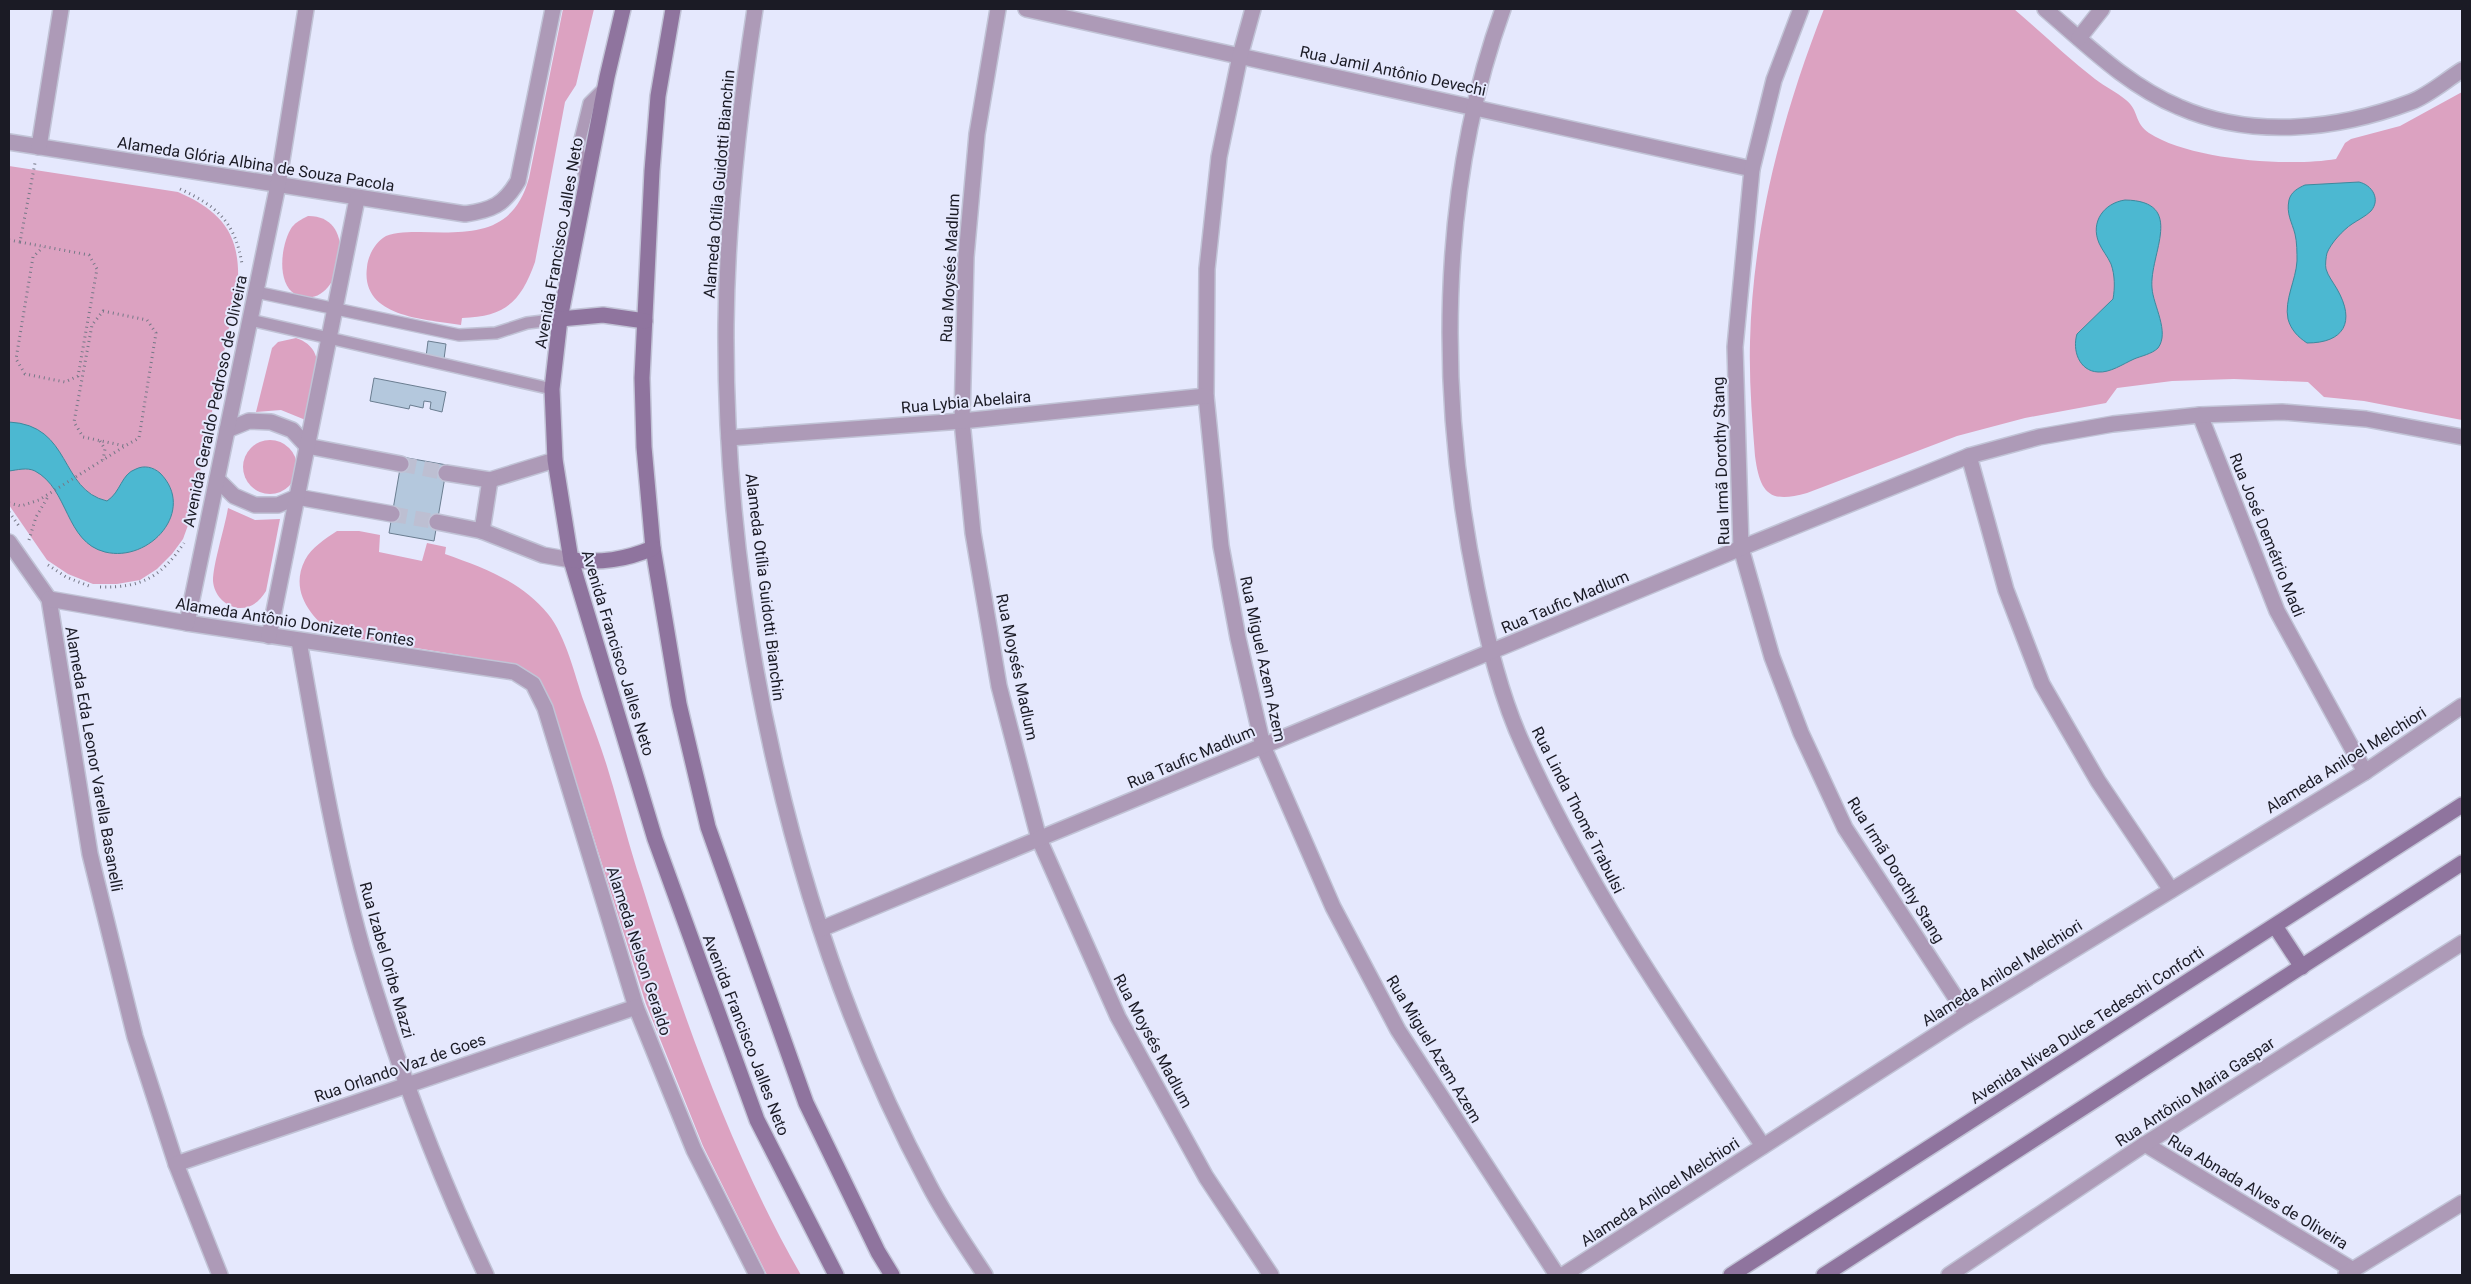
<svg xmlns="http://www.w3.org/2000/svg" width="2471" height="1284" viewBox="0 0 2471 1284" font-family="Roboto,sans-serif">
	<rect width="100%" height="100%" fill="#e5e8fd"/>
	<g fill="#dca2c1">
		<path d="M563,9h31l-18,76 -11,17 -30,160c-14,39 -29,55 -73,56l-1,7c-35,-6 -101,-7 -94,-58 1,-11 8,-25 19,-31 9,-4 24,-4 34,-4 50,1 93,4 109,-54z"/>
		<path d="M1824,9h190c27,23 53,48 81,70 10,8 22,13 31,21 13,10 8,23 23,33 41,27 140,34 187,26l9,-16 6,-4 49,-13 62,-34v328l-98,-19 -40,-4 -16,-15 -74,-3 -62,2 -55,7 -11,15 -81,15 -68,18 -150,57c-38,11 -47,0 -52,-37 -3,-38 -6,-76 -5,-114 3,-116 32,-226 74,-333z"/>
		<path d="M9,166l169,26c43,19 62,41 60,90l-47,235 -8,22 -11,15 -15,15 -17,11 -23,4h-24l-25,-10 -21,-14 -38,-55z"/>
		<path d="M308,216c57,-1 30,102 -13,78 -19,-11 -14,-51 -3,-67 4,-5 10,-8 16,-11z"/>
		<path d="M296,338c37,12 17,55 12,83l-27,-11 -25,2 16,-64 6,-6z"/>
		<circle cx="270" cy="467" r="27"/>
		<path d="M228,508l27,12 25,-1 -14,72c-6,10 -15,18 -28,17 -13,-2 -24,-13 -25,-27 0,-17 12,-54 15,-73z"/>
		<path d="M337,531h22l21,4 -1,17 43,9 5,-18 19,4 -1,7c39,14 76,27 103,60 18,22 27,62 36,88 9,24 18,47 25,71 11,36 20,73 32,109 41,132 91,273 160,393h-34l-64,-129 -57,-142 -94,-299 -13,-25 -24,-16 -179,-29c-25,-16 -47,-44 -31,-75 7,-13 20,-21 32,-29z"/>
	</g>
	<g fill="#4cb8d1" stroke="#3d899d">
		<path d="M2359,182c13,3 22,17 12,29 -5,5 -13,9 -19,13 -9,6 -21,19 -25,29 -1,4 -2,12 -1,16 2,7 7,13 11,20 19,33 7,54 -30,54 -9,-6 -16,-13 -19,-24 -4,-19 8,-39 9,-58 0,-8 0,-19 -2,-27 -3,-12 -9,-20 -6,-34 2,-8 9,-12 16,-15z"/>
		<path d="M2125,200c62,1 24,54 27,88 1,17 18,44 6,60 -6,6 -17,8 -24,11 -11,5 -24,14 -36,13 -19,-1 -26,-22 -21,-38l36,-35c2,-11 2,-24 -2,-35 -3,-7 -9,-14 -12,-21 -9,-21 5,-40 26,-43z"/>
		<path d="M9,422c63,3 50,68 98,79 14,-9 14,-27 29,-32 8,-4 17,-2 24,4 37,37 -10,90 -55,79 -40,-10 -36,-63 -70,-81 -8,-4 -18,-1 -26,0z"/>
	</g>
	<g fill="#b4c8dd" stroke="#6a7d90">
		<polygon points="428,341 446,344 444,359 426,357"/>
		<polygon points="374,378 446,392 442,412 430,409 431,402 424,401 423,408 410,405 409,409 370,401"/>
		<polygon points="402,457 447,465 434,541 389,533"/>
	</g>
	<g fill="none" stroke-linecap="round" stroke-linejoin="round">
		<g stroke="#bdbfd2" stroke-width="15" stroke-dasharray="15 8" stroke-linecap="butt">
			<polyline points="401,464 446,473"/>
			<polyline points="392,514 437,522"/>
		</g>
		<defs>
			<g id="lane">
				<polyline points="585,178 578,148 589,103 606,86"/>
				<polyline points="256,292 459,335 496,333 527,323 560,319"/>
				<polyline points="250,320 552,389"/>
			</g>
			<g id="street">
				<path d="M755,9c-16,104 -28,210 -29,316 -2,287 67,606 203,860 16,31 37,61 56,90"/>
				<polyline points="998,9 977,134 966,257 962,421 973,533 999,686 1039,839 1118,1017 1206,1177 1271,1275"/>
				<polyline points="1026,9 1752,169"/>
				<polyline points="1253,9 1240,56 1219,157 1207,269 1206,396 1221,546 1238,638 1263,746 1333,907 1398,1030 1557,1275"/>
				<path d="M1503,9c-66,183 -65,391 -26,580 11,53 24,109 47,158 64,142 153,270 239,399"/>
				<polyline points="1801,9 1774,80 1752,169 1735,347 1741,548 1772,657 1801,733 1845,828 1967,1015"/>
				<path d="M2045,9c41,35 83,77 134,98 73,32 158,23 232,-5 18,-7 35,-22 51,-32"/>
				<polyline points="2079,38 2102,9"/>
				<path d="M9,142l456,72c27,-4 39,-9 53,-33l35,-172"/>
				<polyline points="39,147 61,9"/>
				<polyline points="2200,415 2277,611 2365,772"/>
				<polyline points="227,430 249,421 271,422 292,430 307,446 401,464"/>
				<polyline points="729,438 962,421 1206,396"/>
				<polyline points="1969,456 2006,590 2042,684 2098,781 2171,890"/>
				<polyline points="446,473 490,480 555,460"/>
				<polyline points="217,479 234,496 255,505 278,505 297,497 392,514"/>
				<polyline points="437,522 482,531 543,555 571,560"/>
				<polyline points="482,531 490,480"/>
				<polyline points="9,542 49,599 90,854 135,1037 176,1164 220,1275"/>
				<polyline points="49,599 187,623 514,672 533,684 545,708 636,1007 694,1150 757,1275"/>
				<polyline points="187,623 278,185 306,9"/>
				<polyline points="269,636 357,199"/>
				<path d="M299,641c18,102 35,206 63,306 33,113 74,222 124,328"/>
				<polyline points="821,929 1741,548 1969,456 2039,437 2113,424 2200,415 2282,412 2366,419 2462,437"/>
				<polyline points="2145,1144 2353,1270"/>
				<polyline points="176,1164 636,1007"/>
				<polyline points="2346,1274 2462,1203"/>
				<polyline points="1563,1275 1967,1015 2365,772 2462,706"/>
				<polyline points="1949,1275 2145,1144 2462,943"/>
			</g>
			<g id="secondary">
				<polyline points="623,9 607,77 560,319 552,389 555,460 571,560 655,839 757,1120 836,1275"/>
				<polyline points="673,9 658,96 652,171 642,378 644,447 653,548 679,704 708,827 806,1103 878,1252 892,1275"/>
				<polyline points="560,319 603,315 645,321"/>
				<path d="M571,560c30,3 54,0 82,-12"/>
				<polyline points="2275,926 2302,967"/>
				<polyline points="1731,1275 2462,805"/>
				<polyline points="1824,1275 2462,863"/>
			</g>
		</defs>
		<use href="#lane" stroke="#c1c3d6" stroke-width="14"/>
		<use href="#street" stroke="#c1c3d6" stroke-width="18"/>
		<use href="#secondary" stroke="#c1c3d6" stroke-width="18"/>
		<g stroke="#767887" stroke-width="3" stroke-dasharray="1 4" stroke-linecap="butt">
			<path d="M180,189c37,17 55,33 62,75"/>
			<polyline points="9,240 20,242 35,163"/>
			<polyline points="20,242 89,255 97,269 78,376 65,382 25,374 16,359 33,257 43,247"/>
			<polygon points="103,311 147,320 156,333 139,438 125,446 83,437 74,422 92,325"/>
			<polyline points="100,441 105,449 103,460"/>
			<polyline points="9,503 21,506 39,500 125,446"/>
			<polyline points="9,512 19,526"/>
			<polyline points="29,540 36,517 49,495"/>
			<polyline points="48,565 66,577 89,586"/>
			<path d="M100,587c42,1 61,-10 84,-44"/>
		</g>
		<use href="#lane" stroke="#ad9ab7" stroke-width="11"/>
		<use href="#street" stroke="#ad9ab7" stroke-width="15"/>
		<use href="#secondary" stroke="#8f749e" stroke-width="15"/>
	</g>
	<g text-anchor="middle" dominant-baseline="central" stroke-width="4" stroke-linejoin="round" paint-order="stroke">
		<g font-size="16" fill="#1b1b25" stroke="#e5e8fd">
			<text transform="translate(1393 71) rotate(12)">Rua Jamil Antônio Devechi</text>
			<text transform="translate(256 164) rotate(9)">Alameda Glória Albina de Souza Pacola</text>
			<text transform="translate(719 184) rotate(-85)">Alameda Otília Guidotti Bianchin</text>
			<text transform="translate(559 243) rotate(-80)">Avenida Francisco Jalles Neto</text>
			<text transform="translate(950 268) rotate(-87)">Rua Moysés Madlum</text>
			<text transform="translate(215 401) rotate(-78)">Avenida Geraldo Pedroso de Oliveira</text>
			<text transform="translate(966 402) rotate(-5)">Rua Lybia Abelaira</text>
			<text transform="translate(1721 461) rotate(-92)">Rua Irmã Dorothy Stang</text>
			<text transform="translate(2267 535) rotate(68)">Rua José Demétrio Madi</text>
			<text transform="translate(765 587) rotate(83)">Alameda Otília Guidotti Bianchin</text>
			<text transform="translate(1565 602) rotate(-23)">Rua Taufic Madlum</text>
			<text transform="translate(295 622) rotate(9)">Alameda Antônio Donizete Fontes</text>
			<text transform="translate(618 653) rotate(73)">Avenida Francisco Jalles Neto</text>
			<text transform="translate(1263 659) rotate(78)">Rua Miguel Azem Azem</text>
			<text transform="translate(1017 667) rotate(78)">Rua Moysés Madlum</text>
			<text transform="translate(1191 757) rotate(-23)">Rua Taufic Madlum</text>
			<text transform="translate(94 759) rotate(80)">Alameda Eda Leonor Varella Basanelli</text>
			<text transform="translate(2346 760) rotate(-32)">Alameda Aniloel Melchiori</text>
			<text transform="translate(1578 810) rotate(63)">Rua Linda Thomé Trabulsi</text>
			<text transform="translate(1896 870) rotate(58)">Rua Irmã Dorothy Stang</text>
			<text transform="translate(639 951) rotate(72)">Alameda Nelson Geraldo</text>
			<text transform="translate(387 960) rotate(74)">Rua Izabel Oribe Mazzi</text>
			<text transform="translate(2002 973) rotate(-32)">Alameda Aniloel Melchiori</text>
			<text transform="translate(2087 1025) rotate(-33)">Avenida Nívea Dulce Tedeschi Conforti</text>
			<text transform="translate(746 1035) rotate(69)">Avenida Francisco Jalles Neto</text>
			<text transform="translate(1153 1041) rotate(62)">Rua Moysés Madlum</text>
			<text transform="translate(1434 1049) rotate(59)">Rua Miguel Azem Azem</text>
			<text transform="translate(400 1068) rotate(-19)">Rua Orlando Vaz de Goes</text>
			<text transform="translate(2195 1092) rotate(-33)">Rua Antônio Maria Gaspar</text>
			<text transform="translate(1660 1192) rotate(-33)">Alameda Aniloel Melchiori</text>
			<text transform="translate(2258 1192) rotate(31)">Rua Abnada Alves de Oliveira</text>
		</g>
	</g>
	<rect width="2471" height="1284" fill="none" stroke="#1b1b25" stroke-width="20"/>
</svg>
